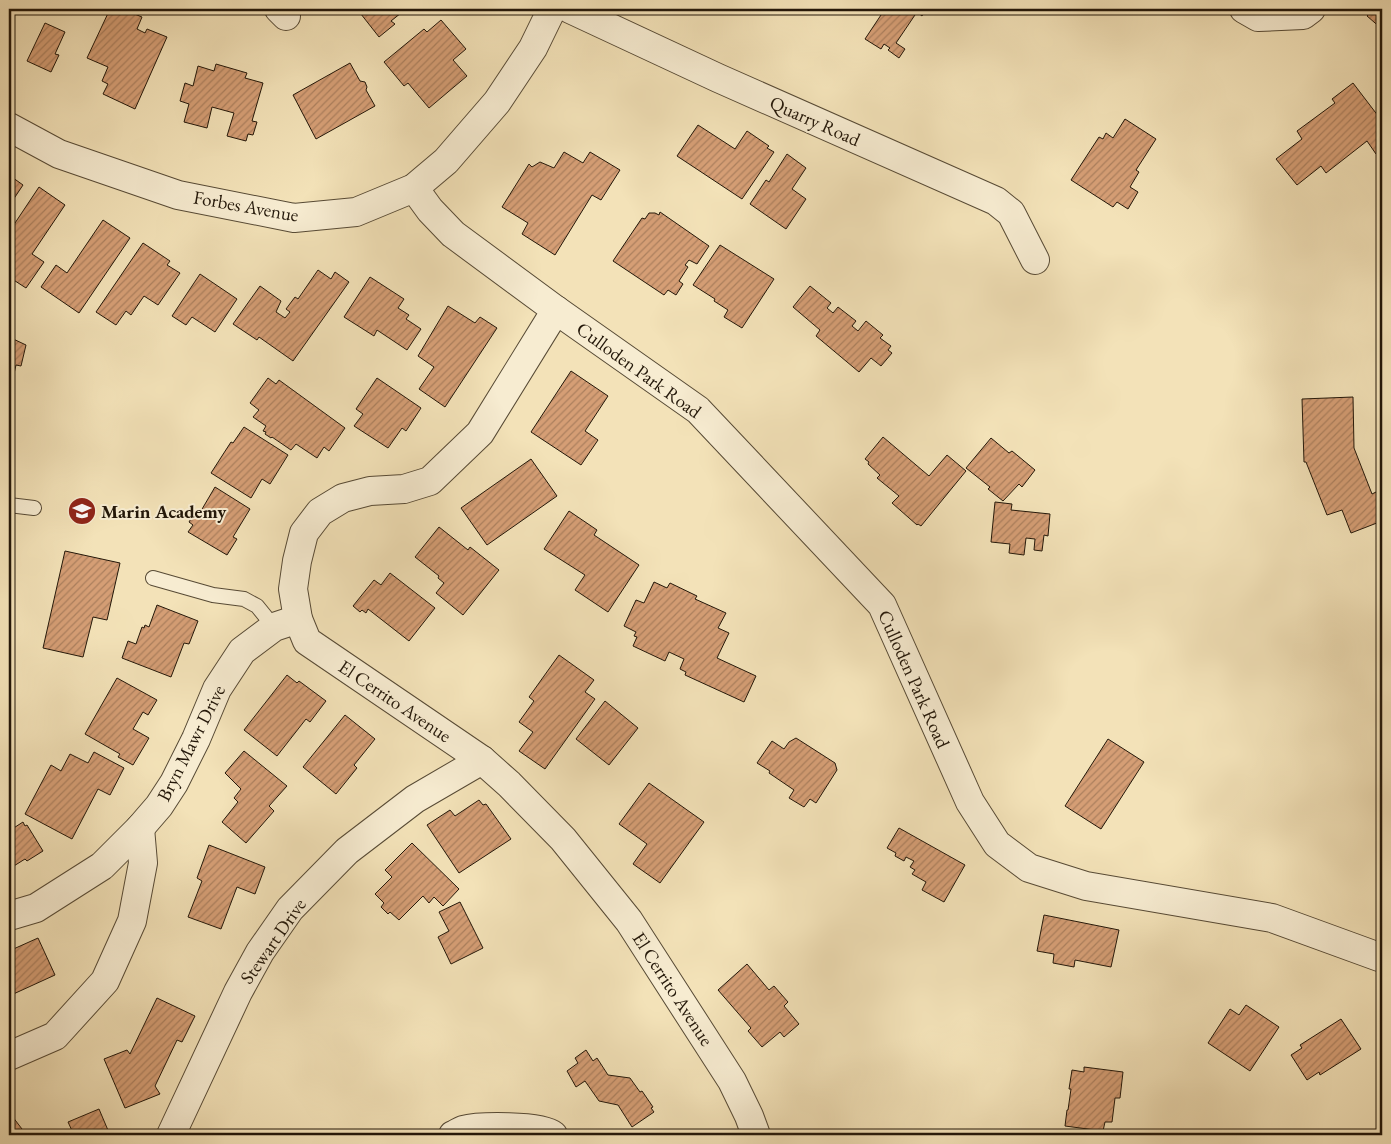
<svg xmlns="http://www.w3.org/2000/svg" width="1391" height="1144" viewBox="0 0 1391 1144" font-family="'EB Garamond',serif">
	<defs>
		<pattern id="building-hatch" width="6" height="6" patternUnits="userSpaceOnUse" patternTransform="scale(1.25)"><rect width="6" height="6" fill="#d59e75"/><path d="M-1 1l2-2M0 6l6-6M5 7l2-2" fill="none" stroke="#ac805e"/></pattern>
	</defs>
	<rect width="100%" height="100%" fill="#f3e2b8"/>
	<filter id="stains"><feTurbulence type="fractalNoise" baseFrequency=".004" numOctaves="4"/><feColorMatrix values="0 0 0 0 .2 0 0 0 0 .09 0 0 0 0 .02 0 0 0 .5 -.17"/></filter>
	<radialGradient id="worn" r=".72"><stop offset=".6" stop-color="#630" stop-opacity="0"/><stop offset="1" stop-color="#630" stop-opacity=".3"/></radialGradient>
	<g fill="url(#building-hatch)" stroke="#231709">
		<polygon points="110,9 134,9 132,13 142,17 137,29 145,33 147,29 167,37 135,109 103,94 108,84 102,81 108,67 87,58"/>
		<polygon points="357,9 406,9 391,21 395,24 379,37"/>
		<polygon points="885,9 926,9 922,16 917,12 896,43 905,49 899,58 888,50 890,48 884,44 881,49 865,39"/>
		<polygon points="1373,9 1382,9 1382,29 1367,16"/>
		<polygon points="441,20 466,49 453,60 467,76 429,108 408,83 404,86 384,62 424,29 427,32"/>
		<polygon points="45,23 65,32 55,54 59,55 51,72 27,61"/>
		<polygon points="350,63 360,81 365,82 367,87 366,90 375,106 316,139 293,95"/>
		<polygon points="216,64 247,73 245,78 263,83 252,121 257,122 253,135 248,134 246,141 227,136 234,113 212,107 207,128 184,122 189,104 180,101 185,83 193,86 198,66 214,71"/>
		<polygon points="1353,83 1382,121 1382,149 1376,154 1367,141 1326,173 1321,166 1297,185 1276,159 1302,139 1297,131 1335,103 1332,99"/>
		<polygon points="1125,119 1156,139 1136,170 1139,172 1130,187 1138,192 1128,209 1117,202 1113,207 1071,180 1099,137 1103,139 1106,133 1113,138"/>
		<polygon points="698,125 735,149 747,131 769,146 767,148 774,152 742,199 677,156"/>
		<polygon points="564,152 583,163 590,152 620,170 601,200 592,195 555,255 522,234 528,223 502,207 529,164 532,167 540,162 554,168"/>
		<polygon points="787,154 806,168 792,189 806,199 786,229 750,204 766,180 769,182"/>
		<polygon points="9,175 23,185 9,206"/>
		<polygon points="39,187 65,205 32,254 44,262 26,288 9,277 9,232"/>
		<polygon points="660,212 709,246 697,264 689,260 685,265 688,267 679,281 683,284 676,295 668,290 664,295 613,261 642,218 645,219 649,213 655,213 659,215"/>
		<polygon points="103,220 130,238 79,313 41,287 56,265 67,273"/>
		<polygon points="143,243 170,261 167,265 180,273 158,305 144,296 131,315 126,311 116,325 96,312"/>
		<polygon points="720,245 774,279 742,328 724,317 728,310 714,301 715,299 693,285"/>
		<polygon points="318,270 331,279 335,272 349,282 293,361 259,337 257,340 233,324 260,286 281,301 276,312 285,318 290,312 286,309 295,297 298,299"/>
		<polygon points="200,274 237,299 215,332 192,317 186,325 172,316"/>
		<polygon points="370,277 404,299 398,308 409,315 406,319 421,329 407,350 377,330 374,336 344,317"/>
		<polygon points="810,286 831,303 827,308 833,313 838,307 856,321 852,326 858,331 866,321 883,335 880,338 891,346 888,350 892,353 881,366 871,358 859,372 816,336 820,330 793,307"/>
		<polygon points="448,306 475,323 480,317 497,328 445,407 419,389 434,367 418,356"/>
		<polygon points="9,337 26,345 21,366 16,365 9,396"/>
		<polygon points="571,371 608,396 585,431 598,440 581,465 531,432"/>
		<polygon points="268,378 276,384 279,380 345,428 329,451 324,447 317,458 296,444 291,450 272,437 271,438 265,434 266,432 263,431 266,426 253,417 259,410 250,403"/>
		<polygon points="377,378 421,408 406,431 402,428 388,448 354,426 363,414 356,409"/>
		<polygon points="1353,397 1354,448 1372,494 1376,492 1382,509 1382,521 1351,533 1342,510 1327,515 1306,462 1304,462 1302,399"/>
		<polygon points="244,427 288,455 270,484 262,479 251,498 211,473 231,442 233,443"/>
		<polygon points="883,437 929,476 947,455 966,471 921,526 918,524 917,525 892,503 899,496 877,478 880,475 868,464 869,462 865,459"/>
		<polygon points="991,438 1009,453 1012,451 1035,470 1022,487 1019,484 1003,501 988,489 990,487 966,468"/>
		<polygon points="531,459 557,496 487,545 461,508"/>
		<polygon points="215,487 250,509 233,537 237,539 227,555 188,532 193,525 189,522 194,514 198,516"/>
		<polygon points="995,502 1012,504 1011,510 1050,514 1048,536 1044,535 1042,551 1034,550 1035,539 1026,538 1024,555 1009,553 1010,544 991,542"/>
		<polygon points="569,511 597,530 594,535 639,565 608,612 575,590 585,575 544,549"/>
		<polygon points="439,527 468,550 470,547 499,570 463,615 436,593 444,583 438,578 439,576 415,557"/>
		<polygon points="65,551 120,563 107,620 93,617 83,657 43,648"/>
		<polygon points="390,573 435,608 409,641 368,609 366,613 362,610 360,612 353,606 374,580 381,585"/>
		<polygon points="654,582 667,588 670,583 697,596 695,599 726,613 718,628 729,633 717,658 756,676 744,702 685,675 686,672 680,669 684,659 669,652 665,661 633,646 637,637 634,636 636,632 624,626 636,600 644,603"/>
		<polygon points="157,605 198,621 189,644 184,643 171,677 122,658 128,641 136,644 142,627 144,628 145,625 149,627"/>
		<polygon points="559,655 594,680 585,692 595,699 545,769 519,751 533,732 519,722 534,701 529,697"/>
		<polygon points="287,675 297,683 299,681 326,701 310,722 306,719 277,756 244,730"/>
		<polygon points="117,678 157,700 148,715 143,712 133,729 149,738 133,765 118,757 120,754 85,734"/>
		<polygon points="605,701 638,728 609,765 576,739"/>
		<polygon points="345,715 375,739 354,765 357,768 336,794 303,767"/>
		<polygon points="796,738 835,763 837,770 816,803 810,799 804,807 789,798 794,790 769,773 770,771 757,763 772,741 784,749 789,742"/>
		<polygon points="1108,739 1144,762 1101,829 1065,806"/>
		<polygon points="244,751 287,786 269,806 274,811 246,843 222,822 238,802 234,798 241,789 225,773"/>
		<polygon points="94,752 124,768 110,795 98,789 72,839 25,814 51,765 61,771 70,754 88,763"/>
		<polygon points="649,783 704,822 660,883 633,864 647,844 619,824"/>
		<polygon points="479,800 483,805 486,804 511,839 459,873 427,825 450,810 455,816"/>
		<polygon points="23,822 25,826 27,825 43,851 27,861 25,859 9,869 9,831"/>
		<polygon points="899,828 965,865 944,902 922,890 926,882 912,874 915,870 910,867 914,861 906,857 904,861 895,856 896,853 887,848"/>
		<polygon points="412,843 459,889 443,906 434,897 429,903 423,896 399,920 390,912 388,914 381,907 384,903 375,894 392,877 385,870"/>
		<polygon points="209,845 265,867 255,894 237,887 221,929 188,917 202,881 197,878"/>
		<polygon points="460,902 483,948 451,964 438,937 449,931 439,912"/>
		<polygon points="1044,915 1119,930 1111,967 1075,960 1074,967 1053,963 1054,954 1037,951"/>
		<polygon points="38,938 55,975 9,996 9,951"/>
		<polygon points="747,964 769,990 774,986 788,1002 784,1006 799,1024 784,1037 780,1032 762,1047 748,1031 751,1028 718,990"/>
		<polygon points="157,998 195,1016 182,1042 177,1040 155,1086 160,1094 125,1108 104,1059 127,1050 130,1054"/>
		<polygon points="1246,1005 1279,1027 1250,1071 1208,1043 1230,1009 1239,1015"/>
		<polygon points="1341,1019 1361,1049 1320,1075 1319,1072 1307,1080 1291,1055 1302,1048 1300,1045"/>
		<polygon points="586,1050 593,1061 597,1058 608,1075 630,1078 640,1092 642,1091 653,1107 651,1108 654,1112 632,1127 618,1105 599,1101 585,1081 576,1087 567,1071 578,1063 575,1058"/>
		<polygon points="1084,1067 1123,1072 1120,1098 1115,1098 1112,1122 1105,1122 1103,1131 1065,1126 1067,1110 1068,1110 1071,1089 1069,1089 1072,1070 1084,1072"/>
		<polygon points="99,1109 110,1135 74,1135 68,1122"/>
		<polygon points="9,1112 22,1129 15,1135 9,1135"/>
	</g>
	<g fill="none" stroke-linecap="round" stroke-linejoin="round">
		<defs>
			<g id="service">
				<polyline points="9,505 34,508"/>
				<polyline points="153,578 213,595 244,599 257,606 274,627"/>
			</g>
			<g id="minor">
				<polyline points="279,9 286,16"/>
				<polyline points="570,9 718,78 996,201 1011,213 1035,260"/>
				<polyline points="1244,9 1258,17 1303,15 1311,9"/>
				<polyline points="9,127 59,154 178,195 294,218 356,212 414,188 446,161 497,102 533,48 552,9"/>
				<polyline points="414,188 430,210 453,234 556,310 698,410 882,605 970,802 997,844 1029,868 1086,886 1272,918 1379,957 1382,957"/>
				<polyline points="556,310 480,433 430,481 404,489 370,491 343,498 320,512 304,533 297,561 293,589 298,619 307,641 482,760 509,784 563,839 629,921 732,1081 749,1116 756,1135"/>
				<polyline points="9,916 36,908 102,866 140,828 159,806 174,783 196,739 217,689 242,651 274,627 298,619"/>
				<polyline points="9,1056 55,1036 105,981 132,921 143,863 140,828"/>
				<polyline points="171,1135 238,992 260,952 290,909 347,851 415,799 482,760"/>
				<path d="M453,1135c3,-1 7,-4 10,-5 15,-4 78,-5 90,5"/>
			</g>
		</defs>
		<use href="#service" stroke="#574a35" stroke-width="16"/>
		<use href="#minor" stroke="#574a35" stroke-width="30"/>
		<use href="#service" stroke="#f7ecd1" stroke-width="14"/>
		<use href="#minor" stroke="#f7ecd1" stroke-width="28"/>
	</g>
	<defs>
		<symbol id="school-disc" viewBox="-11 -11 22 22"><circle r="9.5" fill="#8f2418" stroke="#f7ecd1"/><path d="M0-5L7-2L0 1L-7-2ZM-4 1L0 2.5L4 1V4Q0 6-4 4Z" fill="#fff"/></symbol>
	</defs>
	<g fill-rule="evenodd">
		<use href="#school-disc" x="66" y="495" width="32" height="32"/>
	</g>
	<g text-anchor="middle" dominant-baseline="central" stroke-width="4" stroke-linejoin="round" paint-order="stroke">
		<g font-size="19" fill="#231709" stroke="#f7ecd1">
			<text transform="translate(815 121) rotate(24)">Quarry Road</text>
			<text transform="translate(246 206) rotate(10)">Forbes Avenue</text>
			<text transform="translate(639 370) rotate(36)">Culloden Park Road</text>
			<text transform="translate(914 679) rotate(66)">Culloden Park Road</text>
			<text transform="translate(395 701) rotate(34)">El Cerrito Avenue</text>
			<text transform="translate(191 743) rotate(-63)">Bryn Mawr Drive</text>
			<text transform="translate(273 941) rotate(-55)">Stewart Drive</text>
			<text transform="translate(673 989) rotate(57)">El Cerrito Avenue</text>
		</g>
		<g font-size="19" font-weight="bold" fill="#231709" stroke="#f7ecd1" text-anchor="start">
			<text x="101" y="511">Marin Academy</text>
		</g>
	</g>
	<rect width="1391" height="1144" fill="none" stroke="#f3e2b8" stroke-width="30"/>
	<rect x="10" y="10" width="1371" height="1124" fill="none" stroke="#231709" stroke-width="2.5"/>
	<rect x="15" y="15" width="1361" height="1114" fill="none" stroke="#231709"/>
	<rect width="100%" height="100%" filter="url(#stains)"/>
	<rect width="100%" height="100%" fill="url(#worn)"/>
</svg>
